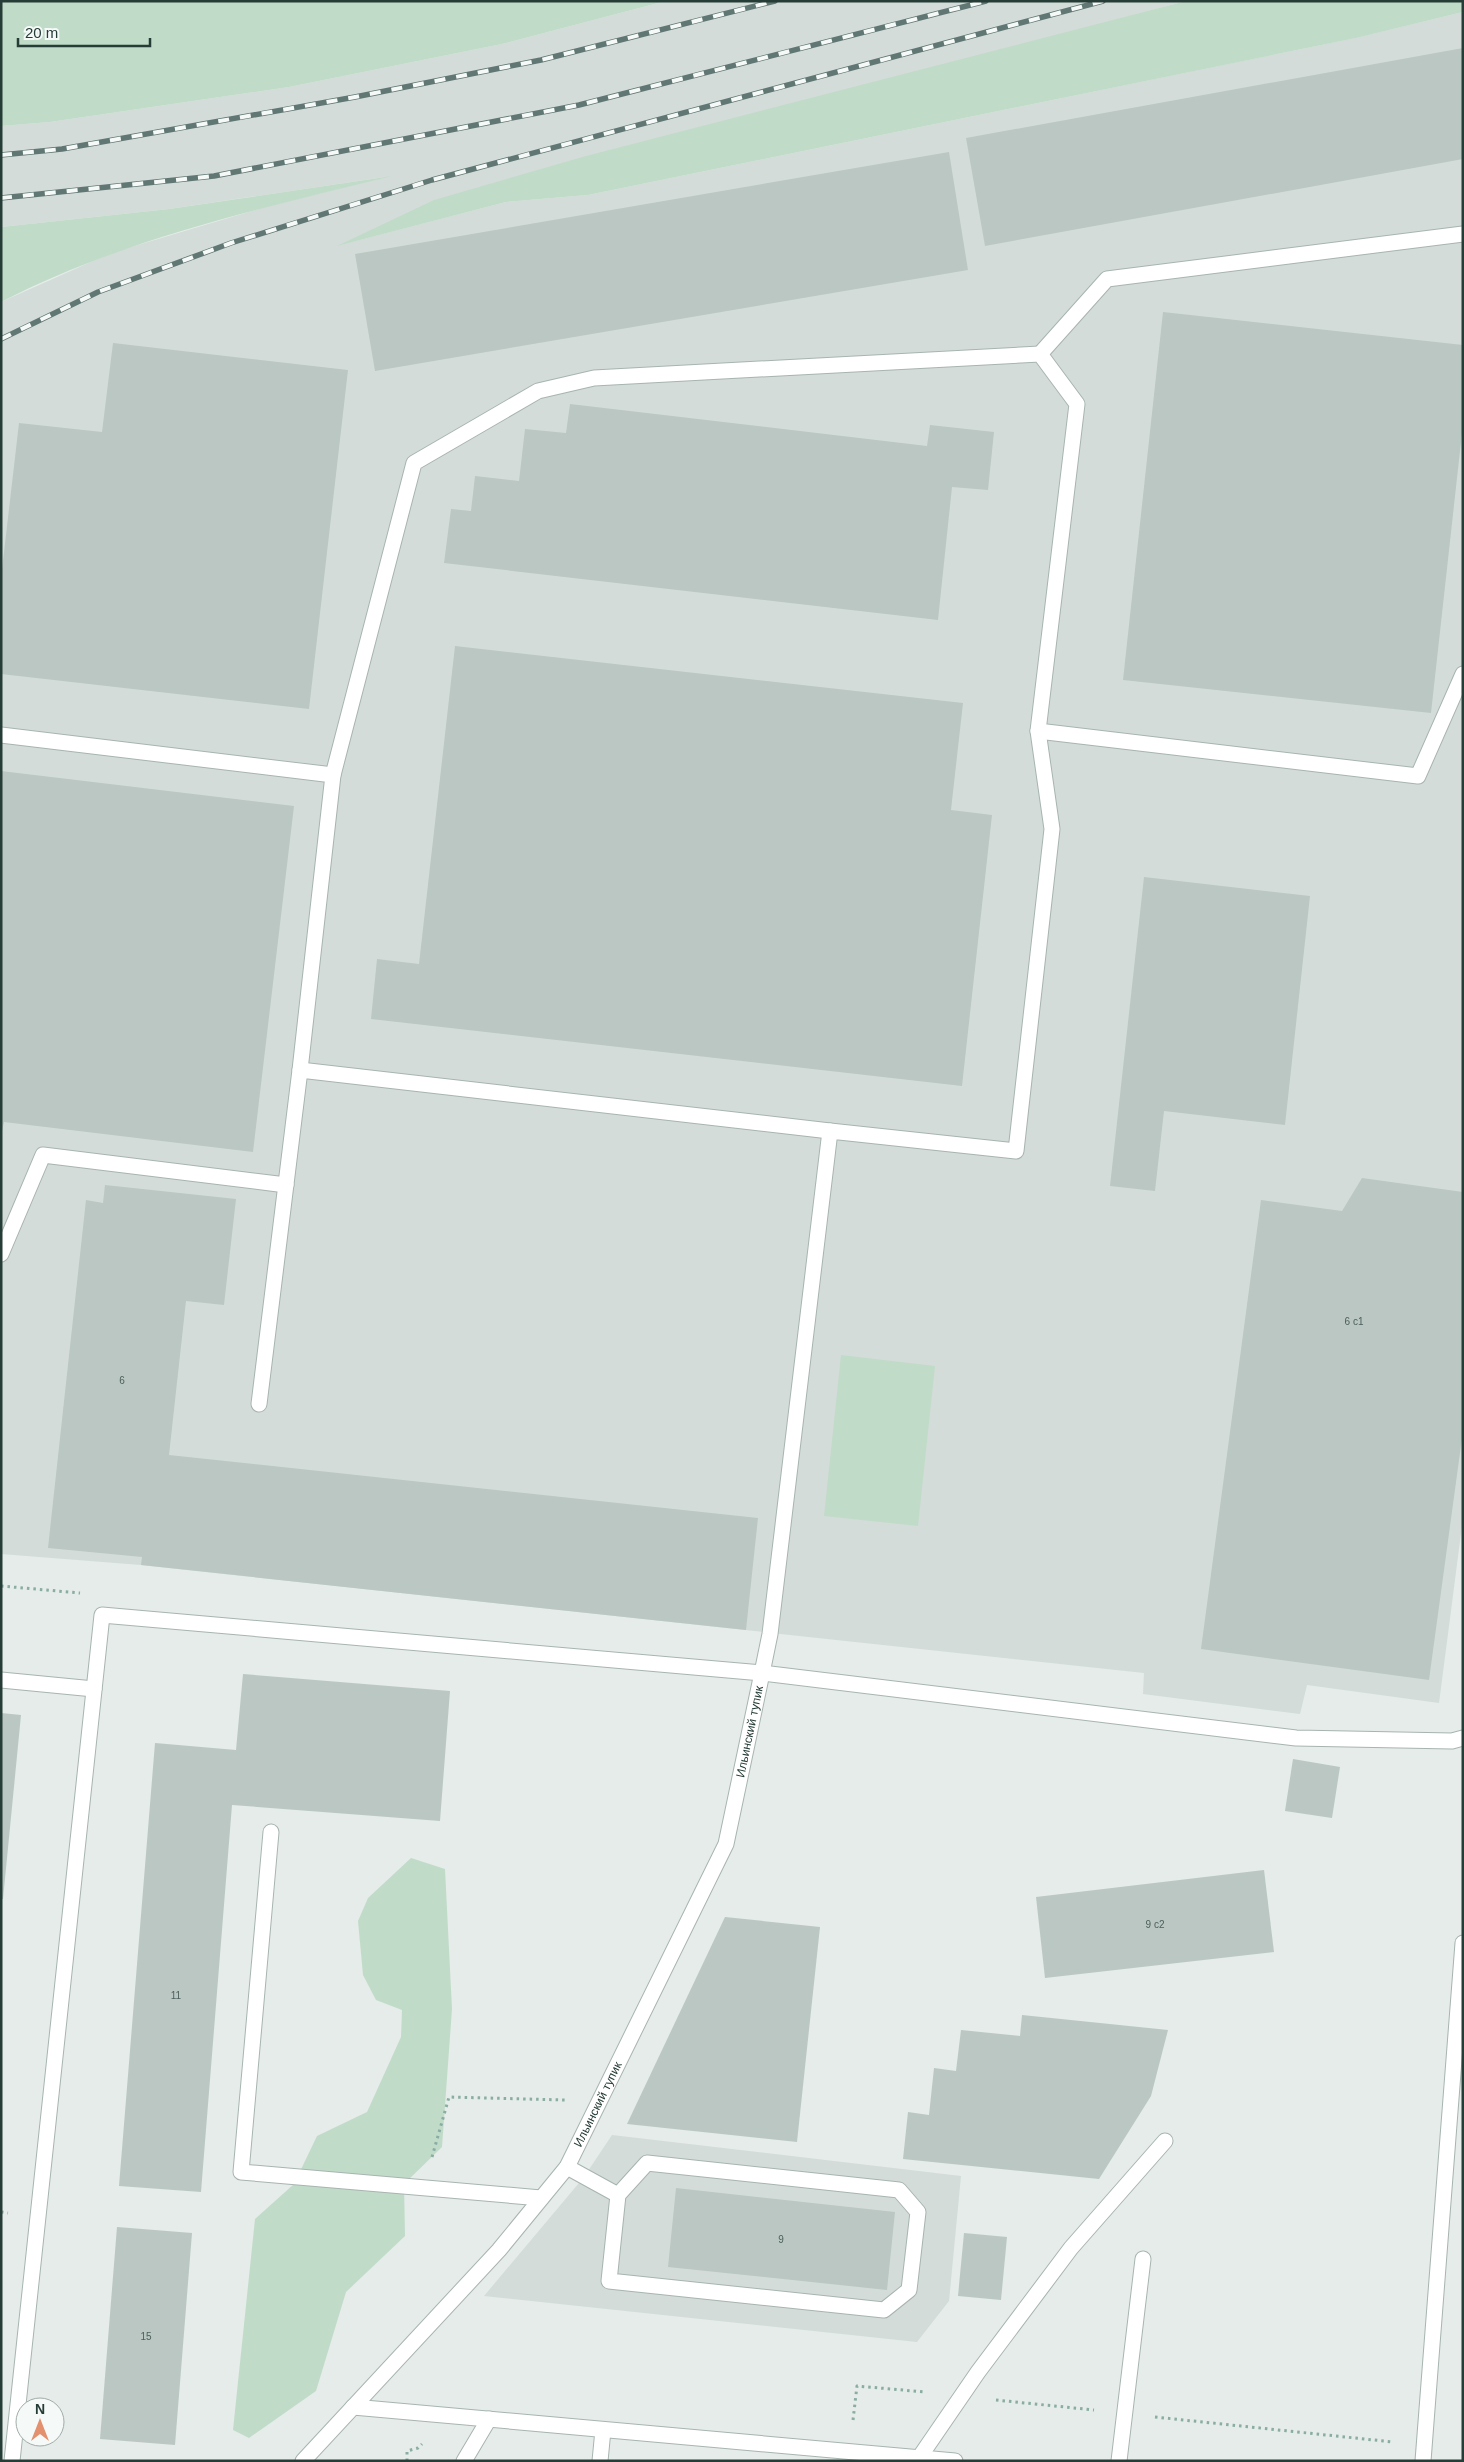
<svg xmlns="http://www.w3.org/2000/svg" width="1464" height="2462" viewBox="0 0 1464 2462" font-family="Arial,sans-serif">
	<rect width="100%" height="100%" fill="#e5ece9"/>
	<g fill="#d3dcd9">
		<polygon points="666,1 1186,1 1013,47 340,245 506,202 588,195 1355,38 1463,12 1463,1518 1439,1703 1307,1685 1300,1714 1143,1694 1144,1673 1116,1670 141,1565 1,1554 1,302 111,253 262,208 385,177 169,209 1,227 1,126 50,122 289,87 502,44"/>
		<polygon points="612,2135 961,2176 949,2301 917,2342 484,2296 584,2177"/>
	</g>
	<g fill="#c1dbc9">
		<polygon points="1,1 666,1 502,44 289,87 50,122 1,126"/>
		<polygon points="1186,1 1463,1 1463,12 1356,38 588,195 506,202 337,246 434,200 586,156"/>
		<path d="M392,176c-133,33 -269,63 -391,126v-75l168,-18z"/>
		<polygon points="841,1355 935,1366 918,1526 824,1516"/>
		<polygon points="411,1858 445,1869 452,2009 442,2147 404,2184 405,2236 346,2292 316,2391 249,2438 233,2430 255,2219 294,2184 317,2136 367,2112 401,2037 402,2010 376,2000 363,1975 358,1921 368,1898"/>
	</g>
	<g fill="#bbc7c3">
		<polygon points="1463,48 1463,159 985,246 966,138"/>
		<polygon points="949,152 968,270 375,371 355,254"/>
		<polygon points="1163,312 1463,345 1463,424 1431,713 1123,680"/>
		<polygon points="113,343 348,370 309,709 1,674 1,578 19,423 102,432"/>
		<polygon points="570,404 927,446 930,425 994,432 988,490 952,487 938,620 444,563 451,509 471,511 475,476 519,481 525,429 566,433"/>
		<polygon points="455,646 963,703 951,810 992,815 962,1086 371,1019 377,959 419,964"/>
		<polygon points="1,771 294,806 253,1152 4,1122 1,1135"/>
		<polygon points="1144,877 1310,896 1285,1125 1164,1111 1155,1191 1110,1186"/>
		<polygon points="1362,1178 1463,1192 1463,1431 1429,1680 1201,1649 1261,1200 1342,1211"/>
		<polygon points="105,1185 236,1199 224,1305 186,1301 169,1455 758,1518 746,1630 141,1565 142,1557 48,1548 86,1200 103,1203"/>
		<polygon points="243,1674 450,1691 440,1821 232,1805 201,2192 119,2186 155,1743 236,1750"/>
		<polygon points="1,1713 21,1715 3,1899 1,1899"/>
		<polygon points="1293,1759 1340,1767 1332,1818 1285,1811"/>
		<polygon points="1264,1870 1274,1952 1045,1978 1036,1897"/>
		<polygon points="725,1917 820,1927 797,2142 627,2124"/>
		<polygon points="1022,2015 1168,2030 1151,2096 1099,2179 903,2159 908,2112 929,2115 934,2068 956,2071 961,2030 1020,2036"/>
		<polygon points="676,2188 895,2212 887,2290 668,2267"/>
		<polygon points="117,2227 192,2233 175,2445 100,2439"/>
		<polygon points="964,2233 1007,2237 1001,2300 958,2296"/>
	</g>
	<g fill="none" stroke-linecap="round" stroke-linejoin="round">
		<defs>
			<g id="lane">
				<polyline points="1040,354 1107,279 1463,234"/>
				<polyline points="1038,731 1418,776 1463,674"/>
				<polyline points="1,735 333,775 300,1070"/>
				<polyline points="333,775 414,463 538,391 594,378 1040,354 1077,404 1038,731 1052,829 1016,1151 830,1131 770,1634 762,1673"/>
				<polyline points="1,1254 43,1155 286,1185"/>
				<polyline points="259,1404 300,1070 830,1131"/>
				<polyline points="1,1680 94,1689"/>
				<polyline points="271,1832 241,2172 541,2198"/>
				<polyline points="567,2167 618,2195 609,2281 884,2310 909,2290 918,2212 899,2190 647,2163 618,2195"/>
				<polyline points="353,2407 955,2461"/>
				<polyline points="919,2458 978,2372 1071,2248 1165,2141"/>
				<polyline points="12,2461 102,1615 762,1673 1296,1738 1452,1741 1463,1738"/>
				<polyline points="464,2461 489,2419"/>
				<polyline points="600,2461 603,2430"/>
				<polyline points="1119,2461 1143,2259"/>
				<polyline points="1423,2461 1463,1943"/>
			</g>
			<g id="street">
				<path id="s1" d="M303,2461l196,-211 68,-83 159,-323 36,-171"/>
			</g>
		</defs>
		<use href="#lane" stroke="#a8b4b0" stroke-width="17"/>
		<use href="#street" stroke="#a8b4b0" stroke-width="17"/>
		<g stroke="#89aca3" stroke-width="3" stroke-dasharray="2.5 4" stroke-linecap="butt">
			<polyline points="1,1586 80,1593"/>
			<polyline points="432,2157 449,2097 565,2100"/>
			<polyline points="1,2212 8,2213"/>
			<polyline points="996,2400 1094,2410"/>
			<polyline points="1155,2417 1393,2442"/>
			<polyline points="853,2420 857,2386 925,2392"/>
			<polyline points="407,2461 407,2451 418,2448 422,2444"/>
		</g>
		<use href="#lane" stroke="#fff" stroke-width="15"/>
		<use href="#street" stroke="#fff" stroke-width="15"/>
		<defs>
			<g id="rail">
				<polyline points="1,155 62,149 355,97 541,60 775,1"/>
				<polyline points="1,198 214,176 579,105 986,1"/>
				<polyline points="1,339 98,292 231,243 432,180 1103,1"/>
			</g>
		</defs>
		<use href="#rail" stroke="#617773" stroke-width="5.5"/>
		<use href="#rail" stroke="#f5f9f7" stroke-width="4" stroke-dasharray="11" stroke-linecap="butt"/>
	</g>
	<g text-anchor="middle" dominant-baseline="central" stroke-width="4" stroke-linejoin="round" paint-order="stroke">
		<g font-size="10" fill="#4b5f5a">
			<text x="1354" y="1321">6 с1</text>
			<text x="122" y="1380">6</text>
			<text x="1155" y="1924">9 с2</text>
			<text x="176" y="1995">11</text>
			<text x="781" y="2239">9</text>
			<text x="146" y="2336">15</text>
		</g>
		<g font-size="12" fill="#263c37" stroke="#f5f9f7">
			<text stroke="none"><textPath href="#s1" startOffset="870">Ильинский тупик</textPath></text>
			<text stroke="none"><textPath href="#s1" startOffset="465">Ильинский тупик</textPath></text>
		</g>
	</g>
	<rect width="1464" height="2462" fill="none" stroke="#263c37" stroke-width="5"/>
	<g transform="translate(40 2422)"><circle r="24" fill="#f5f9f7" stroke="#a2adaa"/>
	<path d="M0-4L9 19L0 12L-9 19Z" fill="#e2906e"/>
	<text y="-8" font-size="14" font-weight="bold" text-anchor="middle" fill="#263c37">N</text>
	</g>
	<path d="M18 38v8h132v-8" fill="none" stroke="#263c37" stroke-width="2.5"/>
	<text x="25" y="38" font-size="15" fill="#263c37" stroke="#f5f9f7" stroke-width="4" paint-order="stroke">20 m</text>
</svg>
